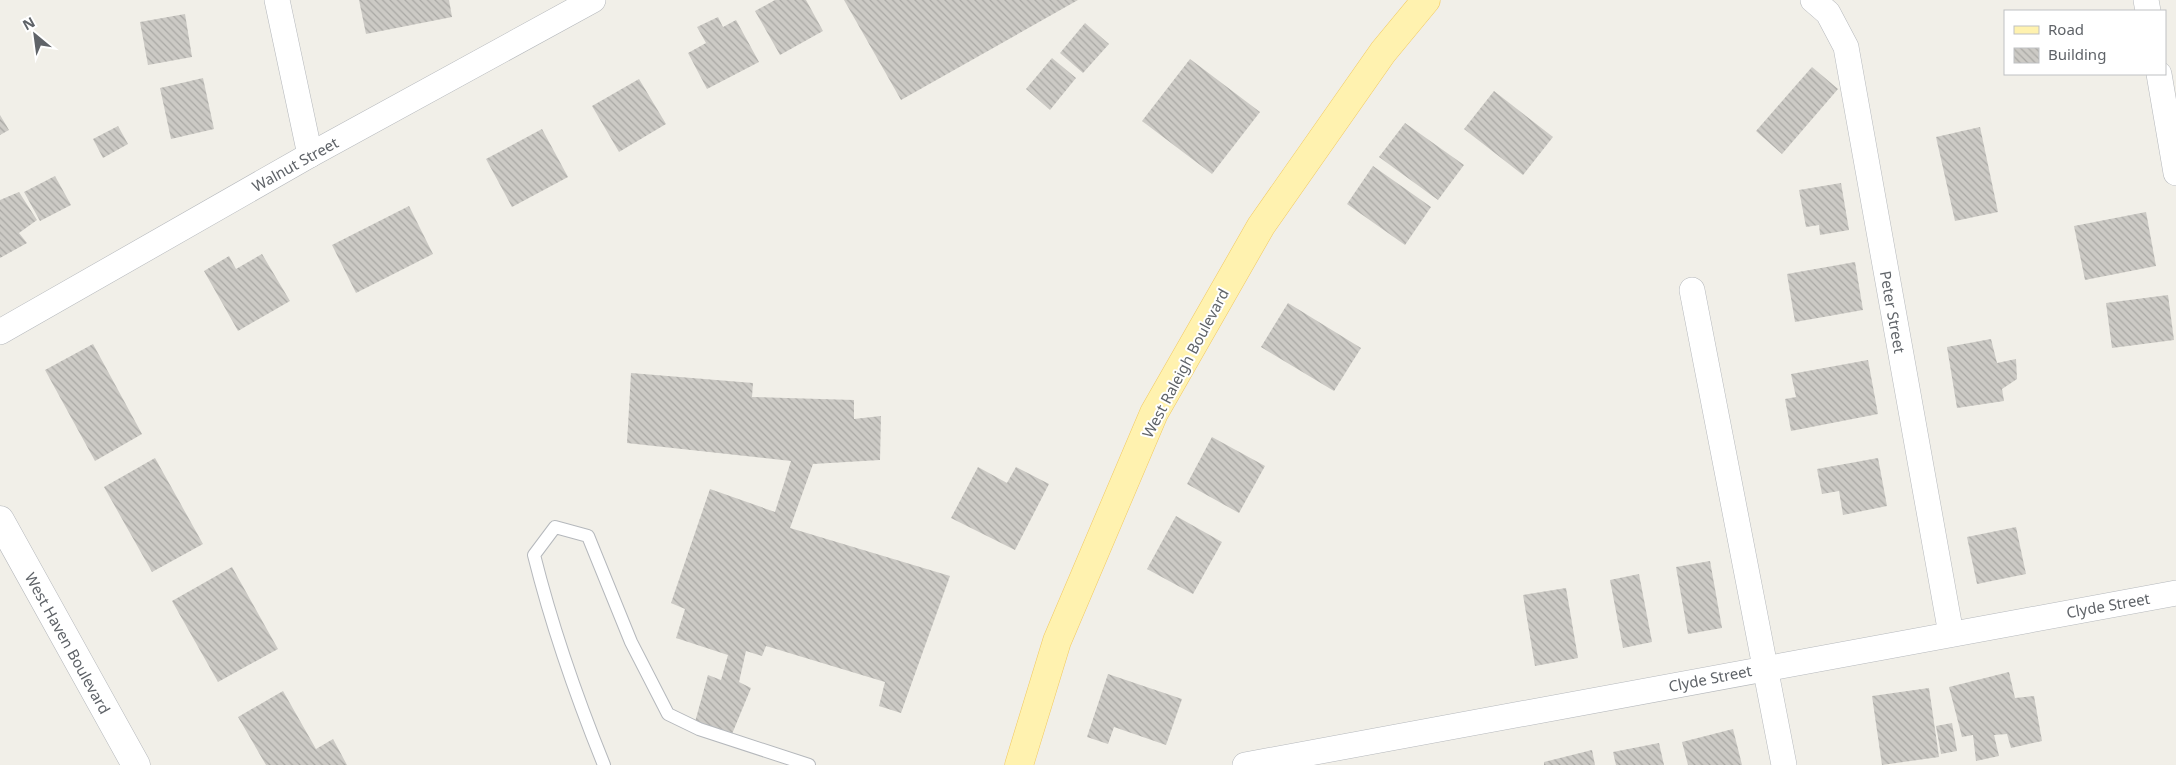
<svg xmlns="http://www.w3.org/2000/svg" width="2176" height="765" viewBox="0 0 2176 765" font-family="'Noto Sans',sans-serif">
	<defs>
		<pattern id="building-back-hatch" width="6" height="6" patternUnits="userSpaceOnUse" patternTransform="scale(1.25)"><rect width="6" height="6" fill="#cccac5"/><path d="M-1 5l2 2M0 0l6 6M5-1l2 2" fill="none" stroke="#a9a8a4"/></pattern>
	</defs>
	<rect width="100%" height="100%" fill="#f1efe8"/>
	<g fill="url(#building-back-hatch)">
		<polygon points="359,0 449,0 452,17 366,34"/>
		<polygon points="775,0 806,0 823,31 780,55 755,11"/>
		<polygon points="844,0 1078,0 901,100"/>
		<polygon points="185,14 192,57 148,65 140,22"/>
		<polygon points="718,17 723,27 736,20 759,62 707,89 688,53 706,43 697,27"/>
		<polygon points="1085,23 1109,44 1083,73 1060,53"/>
		<polygon points="1052,58 1076,78 1050,110 1026,89"/>
		<polygon points="1190,59 1260,112 1212,174 1142,121"/>
		<polygon points="1812,67 1838,89 1782,154 1756,131"/>
		<polygon points="203,78 214,129 171,139 160,88"/>
		<polygon points="639,79 666,124 619,152 592,106"/>
		<polygon points="1494,91 1553,137 1523,175 1464,129"/>
		<polygon points="0,115 9,130 0,135"/>
		<polygon points="1405,123 1464,165 1438,200 1379,157"/>
		<polygon points="118,126 128,144 103,158 93,139"/>
		<polygon points="1980,127 1998,212 1955,221 1936,137"/>
		<polygon points="542,129 568,177 512,207 486,159"/>
		<polygon points="1373,166 1431,207 1405,245 1347,204"/>
		<polygon points="55,176 71,205 40,221 24,192"/>
		<polygon points="1841,183 1849,230 1820,235 1819,225 1806,227 1799,190"/>
		<polygon points="19,192 37,220 19,233 27,243 0,258 0,200"/>
		<polygon points="409,206 433,254 356,293 332,245"/>
		<polygon points="2146,212 2156,266 2085,280 2074,226"/>
		<polygon points="262,254 290,301 238,331 204,271 229,256 236,269"/>
		<polygon points="1855,262 1863,310 1795,322 1787,274"/>
		<polygon points="2168,295 2174,340 2112,348 2106,303"/>
		<polygon points="1288,303 1361,348 1334,391 1261,347"/>
		<polygon points="1991,339 1997,363 2016,359 2017,379 2002,389 2004,401 1957,408 1947,347"/>
		<polygon points="93,344 142,434 95,461 45,370"/>
		<polygon points="1868,360 1878,414 1791,431 1785,399 1796,397 1791,374"/>
		<polygon points="631,373 753,383 752,397 854,400 854,419 881,416 880,460 813,464 790,528 950,576 901,713 879,706 885,682 766,646 762,656 746,651 739,682 751,688 732,734 695,722 708,675 721,680 728,655 676,638 685,609 671,603 710,489 775,512 791,461 627,443"/>
		<polygon points="1212,437 1265,466 1239,513 1187,484"/>
		<polygon points="155,458 203,544 152,572 104,487"/>
		<polygon points="1878,458 1887,506 1843,515 1839,491 1822,494 1817,469"/>
		<polygon points="978,467 1007,483 1016,467 1049,484 1015,550 951,518"/>
		<polygon points="1176,516 1222,542 1193,594 1147,569"/>
		<polygon points="2016,527 2026,574 1977,584 1967,537"/>
		<polygon points="1710,561 1722,628 1688,634 1676,567"/>
		<polygon points="232,567 278,649 218,682 172,601"/>
		<polygon points="1639,574 1652,642 1623,648 1610,580"/>
		<polygon points="1566,588 1578,658 1535,666 1523,595"/>
		<polygon points="2009,672 2015,698 2034,696 2042,741 2011,748 2007,734 1994,735 1999,756 1976,761 1973,735 1962,737 1949,687"/>
		<polygon points="1108,674 1182,699 1166,745 1114,727 1108,744 1087,737"/>
		<polygon points="1929,688 1939,757 1882,765 1872,696"/>
		<polygon points="283,691 316,749 333,739 347,765 266,765 238,717"/>
		<polygon points="1952,723 1957,751 1941,754 1936,726"/>
		<polygon points="1733,729 1742,765 1688,765 1682,742"/>
		<polygon points="1659,743 1664,765 1616,765 1613,752"/>
		<polygon points="1592,750 1595,765 1544,765 1544,762"/>
	</g>
	<g fill="none" stroke-linecap="round" stroke-linejoin="round">
		<defs>
			<path id="service" d="M604,765c-28,-69 -52,-138 -70,-210l21,-28 33,9 43,106 37,72 31,15 110,36"/>
			<g id="minor">
				<polyline points="277,0 310,155"/>
				<polyline points="1813,0 1828,13 1846,47 1951,634"/>
				<polyline points="2146,0 2148,11"/>
				<polyline points="2159,74 2176,173"/>
				<polyline points="1692,290 1784,765"/>
				<polyline points="0,332 310,155 593,0"/>
				<polyline points="1245,765 2176,593"/>
			</g>
			<polyline id="tertiary" points="0,520 136,765"/>
			<polyline id="primary" points="1019,765 1057,641 1154,413 1261,226 1383,52 1426,0"/>
		</defs>
		<use href="#service" stroke="#b5b8bc" stroke-width="14"/>
		<use href="#minor" stroke="#b5b8bc" stroke-width="26"/>
		<use href="#tertiary" stroke="#b5b8bc" stroke-width="29"/>
		<use href="#primary" stroke="#f2c960" stroke-width="29"/>
		<use href="#service" stroke="#fff" stroke-width="12"/>
		<use href="#minor" stroke="#fff" stroke-width="25"/>
		<use href="#tertiary" stroke="#fff" stroke-width="28"/>
		<use href="#primary" stroke="#fff2af" stroke-width="28"/>
	</g>
	<g text-anchor="middle" dominant-baseline="central" stroke-width="4" stroke-linejoin="round" paint-order="stroke">
		<g font-size="15" fill="#5f6368" stroke="#fff">
			<text transform="translate(295 164) rotate(-29)">Walnut Street</text>
			<text transform="translate(1893 312) rotate(80)">Peter Street</text>
			<text transform="translate(1185 363) rotate(-62)">West Raleigh Boulevard</text>
			<text transform="translate(2108 605) rotate(-10)">Clyde Street</text>
			<text transform="translate(68 643) rotate(61)">West Haven Boulevard</text>
			<text transform="translate(1710 678) rotate(-11)">Clyde Street</text>
		</g>
	</g>
	<rect x="2004" y="10" width="162" height="65" fill="#ffffff" stroke="#bfc1c3"/>
	<rect x="2014" y="26" width="25" height="8" fill="#fff2af" stroke="#bfc1c3"/>
	<text x="2048" y="35" font-size="15" fill="#5f6368">Road</text>
	<rect x="2014" y="48" width="25" height="15" fill="url(#building-back-hatch)" stroke="#bfc1c3"/>
	<text x="2048" y="60" font-size="15" fill="#5f6368">Building</text>
	<g transform="translate(35 35) rotate(331)" stroke="#ffffff" stroke-width="4" paint-order="stroke">
	<path d="M0-4L9 19L0 12L-9 19Z" fill="#5f6368"/>
	<text y="-8" font-size="14" font-weight="bold" text-anchor="middle" fill="#5f6368">N</text>
	</g>
</svg>
